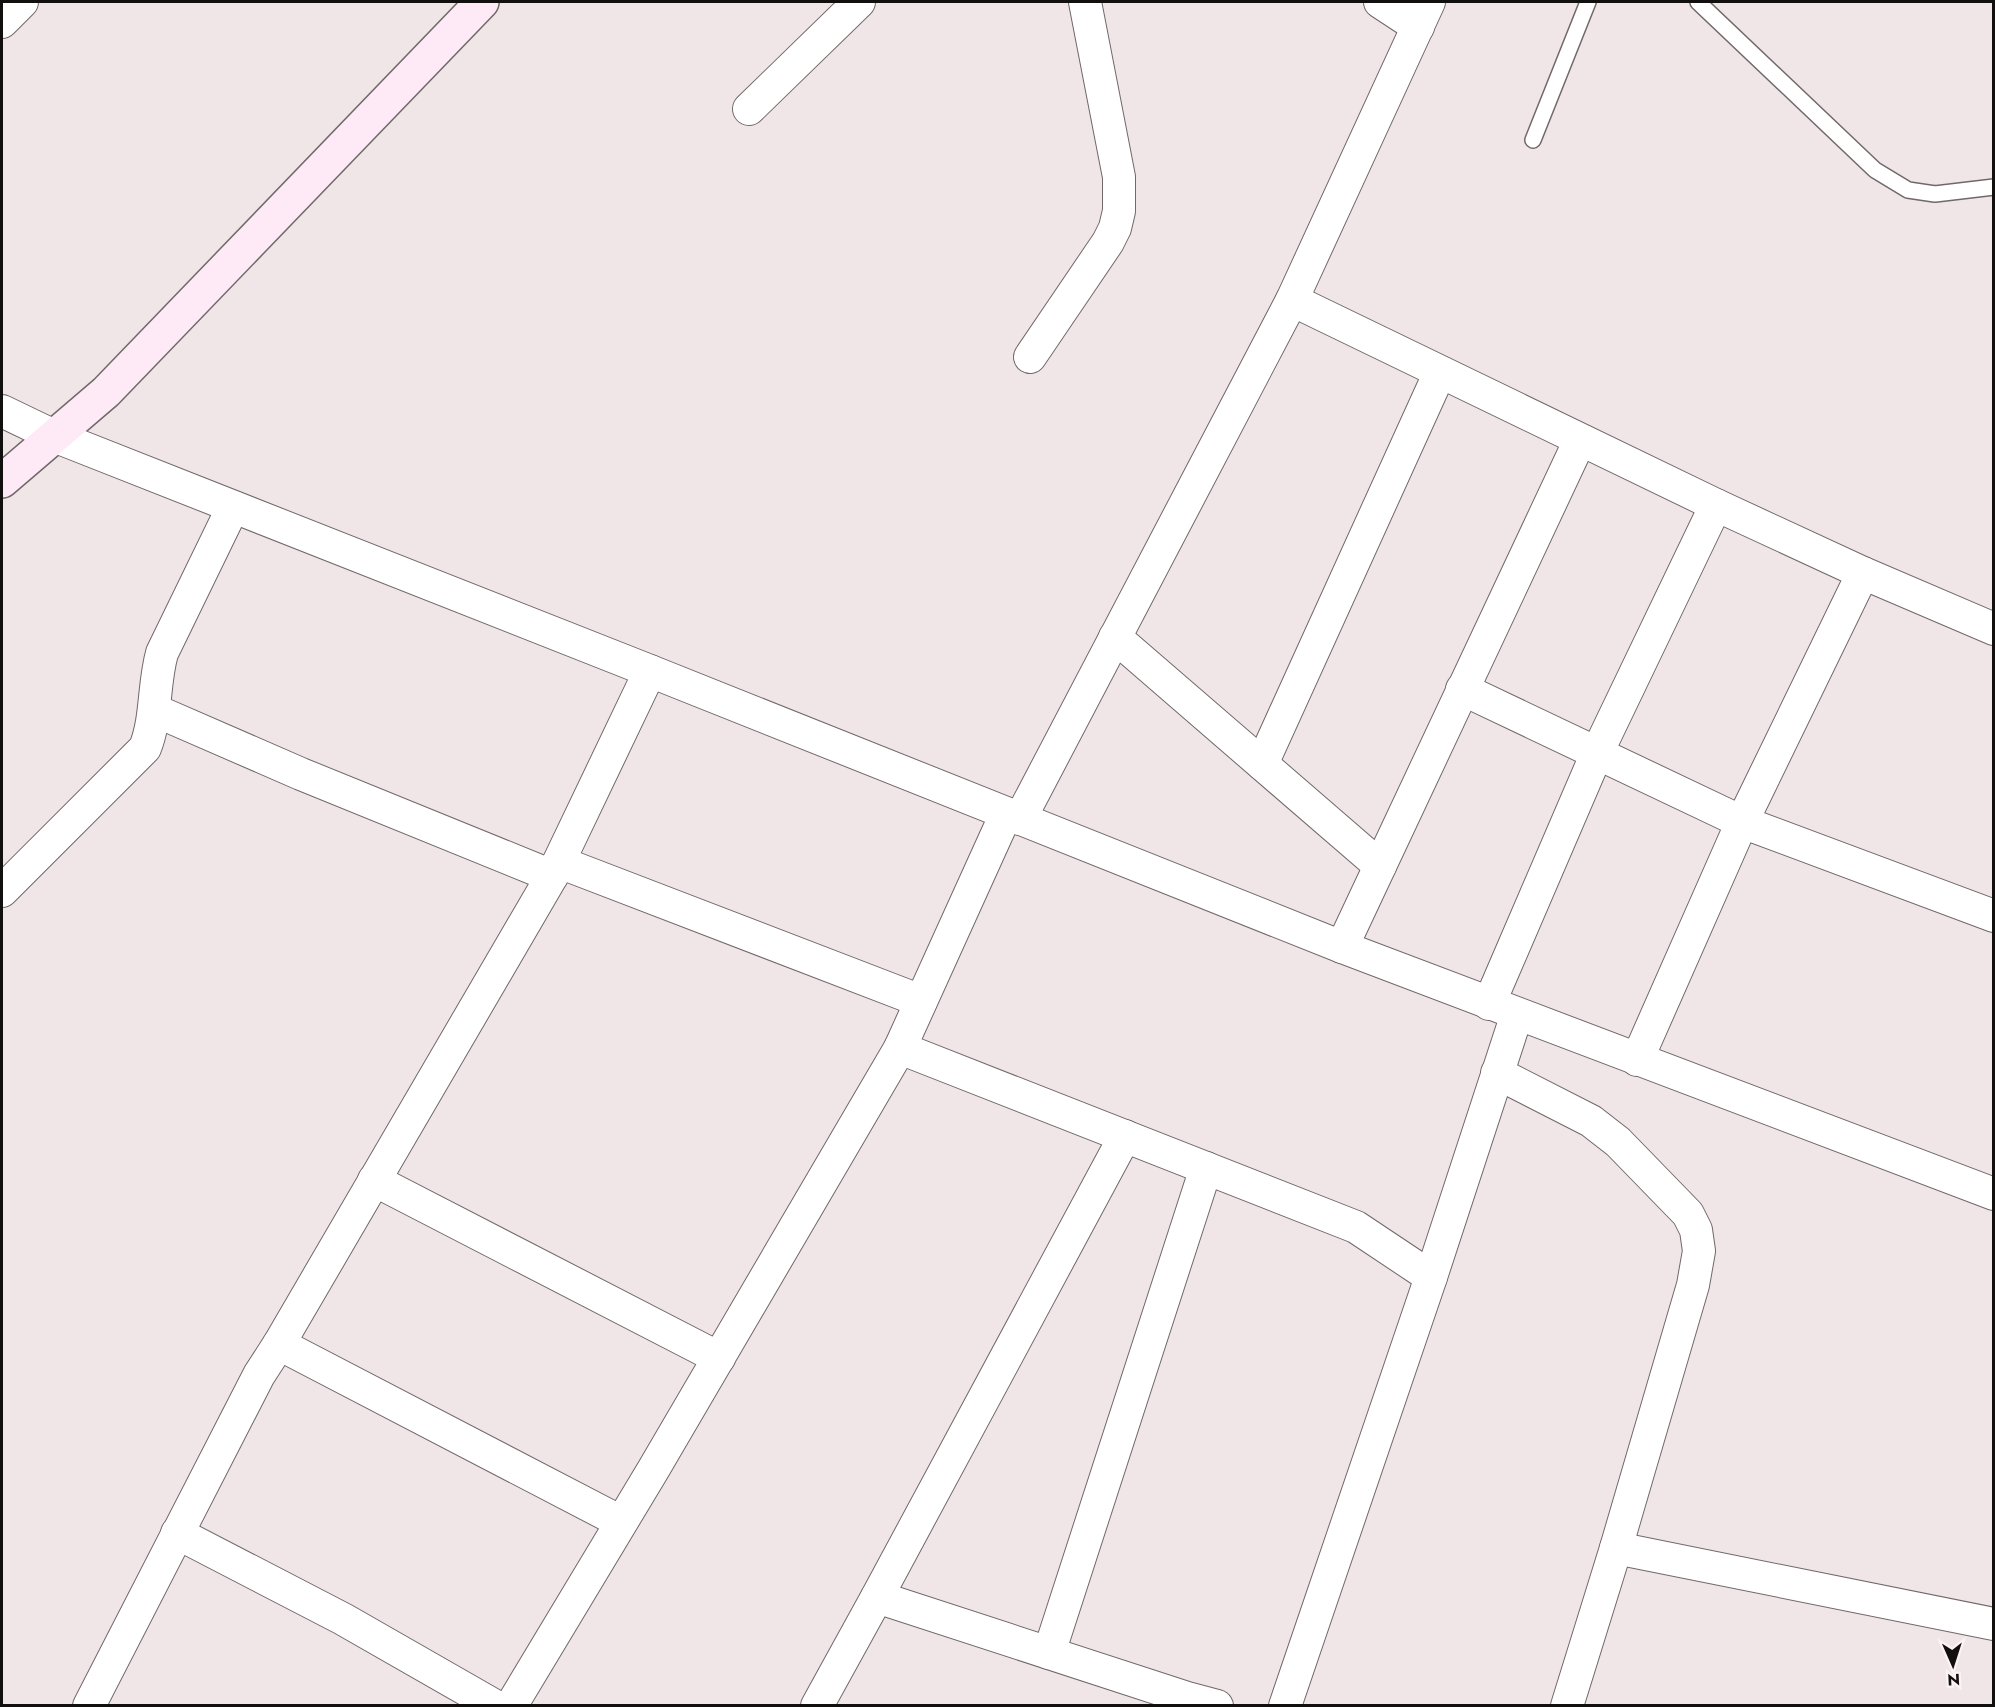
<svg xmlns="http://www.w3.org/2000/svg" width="1995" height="1707" viewBox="0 0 1995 1707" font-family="Jost,sans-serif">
	<rect width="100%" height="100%" fill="#f0e6e7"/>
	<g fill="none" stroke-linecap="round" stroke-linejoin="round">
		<defs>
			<g id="lane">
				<polyline points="1698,2 1875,170 1908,190 1935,194 1994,187"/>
				<polyline points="1533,140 1588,2"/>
			</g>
			<g id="street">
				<polyline points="1380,2 1418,27"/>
				<polyline points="2,22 22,2"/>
				<polyline points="749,109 859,2"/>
				<polyline points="1292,300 1716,505 1863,573 1994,629"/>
				<polyline points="1030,357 1108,242 1115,228 1119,211 1119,177 1085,2"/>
				<polyline points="2,411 54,436 650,671 1342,947 1994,1194"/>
				<polyline points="1115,637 1380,866"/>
				<polyline points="1462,689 1742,822 1994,916"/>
				<polyline points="154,710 301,774 552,876"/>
				<polyline points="1262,764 1440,372"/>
				<polyline points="1020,819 1292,300 1429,2"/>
				<polyline points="559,862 921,1001"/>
				<path d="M2,891l143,-143c12,-30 8,-63 17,-95l71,-146"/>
				<polyline points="1342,947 1580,440"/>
				<polyline points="1489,1004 1597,753 1716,505"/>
				<polyline points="900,1048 1356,1227 1431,1277"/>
				<polyline points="1637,1060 1742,822 1863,573"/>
				<polyline points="1497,1073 1591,1121 1618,1142 1688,1214 1696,1230 1699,1251 1693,1285 1616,1548 1567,1706"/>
				<polyline points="374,1180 719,1358"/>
				<polyline points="279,1344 621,1522"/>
				<polyline points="177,1533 343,1619 495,1706"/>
				<polyline points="1616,1548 1994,1624"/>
				<polyline points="877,1597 1187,1698 1217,1706"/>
				<polyline points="1049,1653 1206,1168"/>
				<polyline points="89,1706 259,1375 279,1344 552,876 650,671"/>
				<polyline points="511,1706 653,1470 900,1048 1006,814"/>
				<polyline points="817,1706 877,1597 1125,1136"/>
				<polyline points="1285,1706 1431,1277 1517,1014"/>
			</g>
			<polyline id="secondary" points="2,481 106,392 482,2"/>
		</defs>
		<use href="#lane" stroke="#716869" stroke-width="18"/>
		<use href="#street" stroke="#716869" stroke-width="34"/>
		<use href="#secondary" stroke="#716869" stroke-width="36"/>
		<use href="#lane" stroke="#fff" stroke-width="15"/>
		<use href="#street" stroke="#fff" stroke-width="32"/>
		<use href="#secondary" stroke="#feeaf6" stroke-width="33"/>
	</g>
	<rect width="1995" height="1707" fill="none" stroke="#120f0f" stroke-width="6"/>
	<g transform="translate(1953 1665) rotate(177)" stroke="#fdf3f4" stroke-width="4.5" paint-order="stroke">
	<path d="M0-4.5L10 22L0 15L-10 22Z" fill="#120f0f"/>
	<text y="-9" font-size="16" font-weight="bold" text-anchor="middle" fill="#120f0f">N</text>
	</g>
</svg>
